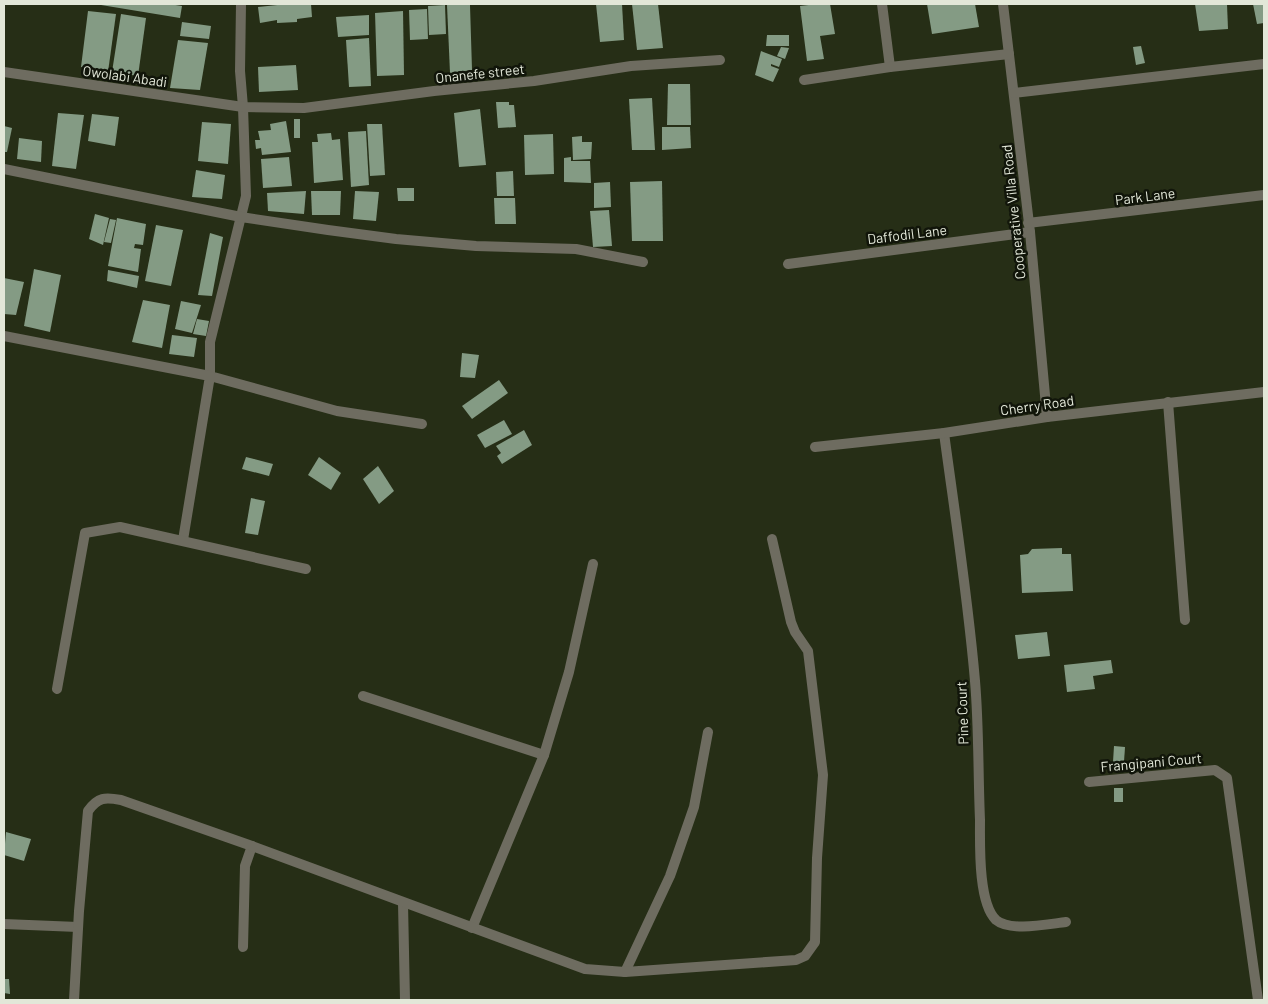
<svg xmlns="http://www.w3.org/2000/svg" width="1268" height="1004" viewBox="0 0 1268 1004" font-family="Barlow,sans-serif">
	<rect width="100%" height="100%" fill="#262e16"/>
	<g fill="#849b84">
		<polygon points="95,4 169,4 182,6 180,18"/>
		<polygon points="287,4 311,4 312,17 297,19 297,22 277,23 277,20 260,23 258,7"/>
		<polygon points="596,4 622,4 624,40 600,42"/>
		<polygon points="632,4 658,4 663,48 637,50"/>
		<polygon points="817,4 830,4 835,34 820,36 824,59 807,61 800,6"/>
		<polygon points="927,4 975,4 979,27 932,34"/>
		<polygon points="1195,4 1227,4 1228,29 1199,31"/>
		<polygon points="1253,4 1264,4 1264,23 1257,24"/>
		<polygon points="445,5 446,34 429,35 428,6"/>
		<polygon points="447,5 470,5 472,70 450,73"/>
		<polygon points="427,9 428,39 410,40 409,10"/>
		<polygon points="88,11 116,14 108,72 81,67"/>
		<polygon points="403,11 404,75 377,76 375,13"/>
		<polygon points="121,14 146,18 138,76 112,72"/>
		<polygon points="369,15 369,35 338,37 336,17"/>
		<polygon points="182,22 211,26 209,39 180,36"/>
		<polygon points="767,35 789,35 789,46 766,46"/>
		<polygon points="369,38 371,86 349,87 346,40"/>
		<polygon points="178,40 208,43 200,90 170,88"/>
		<polygon points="1141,46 1145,63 1136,65 1133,47"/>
		<polygon points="781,47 789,48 785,59 777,56"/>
		<polygon points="761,51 782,59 779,67 771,64 771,66 779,69 773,82 755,75"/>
		<polygon points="296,65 298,90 259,92 258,67"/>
		<polygon points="668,84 690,84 691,125 667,125"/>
		<polygon points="652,98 655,150 632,150 629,99"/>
		<polygon points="496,102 509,102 509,105 514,105 516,127 498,128"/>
		<polygon points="480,109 486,165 459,167 454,113"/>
		<polygon points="58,113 84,115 76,169 52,166"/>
		<polygon points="92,114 119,117 115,146 88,141"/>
		<rect x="294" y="119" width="6" height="19"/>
		<polygon points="286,121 291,152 262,155 261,148 256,149 255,140 260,140 258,131 271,130 270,124"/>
		<polygon points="202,122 231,124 228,164 198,161"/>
		<polygon points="367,124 382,124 385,175 370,176"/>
		<polygon points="4,126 12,128 7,152 4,152"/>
		<polygon points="662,127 690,127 691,148 662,150"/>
		<polygon points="366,131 369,185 351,187 348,132"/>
		<polygon points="331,133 332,140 340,139 343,180 314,183 312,142 318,142 317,134"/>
		<polygon points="553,134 554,174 525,175 524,135"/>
		<polygon points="582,136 582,142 592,142 591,159 573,160 572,137"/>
		<polygon points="19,138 42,141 41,162 17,159"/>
		<polygon points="289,157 292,186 263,188 261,159"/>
		<polygon points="571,157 571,161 590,161 591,183 564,182 564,158"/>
		<polygon points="196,170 225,175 222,199 192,197"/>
		<polygon points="513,171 514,196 497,196 496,172"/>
		<polygon points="662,181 663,241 632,241 630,182"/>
		<polygon points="610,182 611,207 594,208 594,183"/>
		<polygon points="397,188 414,188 414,201 398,201"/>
		<polygon points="306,191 304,214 268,211 267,193"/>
		<polygon points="311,191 341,191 340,215 312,215"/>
		<polygon points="355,191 379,192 376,221 353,219"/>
		<polygon points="494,198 515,198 516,224 495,224"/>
		<polygon points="609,210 612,246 593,247 590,211"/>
		<polygon points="95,214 109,218 103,245 89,239"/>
		<polygon points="117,218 146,224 143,245 135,244 134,248 141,249 138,272 108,266"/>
		<polygon points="110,219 116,220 111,243 104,242"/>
		<polygon points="156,225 183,230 171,286 145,281"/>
		<polygon points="210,233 223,237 212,296 198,295"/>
		<polygon points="34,269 61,275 50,332 24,326"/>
		<polygon points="108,270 139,276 137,288 107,281"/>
		<polygon points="4,278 24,282 16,315 4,314"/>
		<polygon points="143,300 170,305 162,348 132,342"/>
		<polygon points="181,301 201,305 192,333 175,329"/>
		<polygon points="197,319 209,321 206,336 193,334"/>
		<polygon points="172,335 197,338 194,357 169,354"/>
		<polygon points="462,353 479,355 475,378 460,377"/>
		<polygon points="499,380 508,393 472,419 462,406"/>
		<polygon points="504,420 512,434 485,448 477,435"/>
		<polygon points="524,430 532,445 502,464 497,456 501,453 496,446"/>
		<polygon points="246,457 273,464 269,476 242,469"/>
		<polygon points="319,457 341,473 331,490 308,475"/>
		<polygon points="378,466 394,491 379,504 363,479"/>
		<polygon points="251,498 265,501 258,535 245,533"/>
		<polygon points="1062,548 1062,554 1071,554 1073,591 1022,593 1020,555 1028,554 1032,549"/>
		<polygon points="1047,632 1050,656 1018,659 1015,635"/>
		<polygon points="1111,660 1113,673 1093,676 1095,689 1067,692 1064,665"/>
		<polygon points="1114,746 1125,747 1124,762 1113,762"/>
		<rect x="1114" y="788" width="9" height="14"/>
		<polygon points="6,832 31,839 24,861 4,855"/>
		<polygon points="4,979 9,979 10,994 4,993"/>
	</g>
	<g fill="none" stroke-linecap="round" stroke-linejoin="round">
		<g stroke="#6e6c60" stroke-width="10">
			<polyline points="241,4 240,71 243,107 246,196 210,342 210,376 337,411 422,424"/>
			<polyline points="882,4 890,67"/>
			<polyline points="1003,4 1030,232 1047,417"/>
			<polyline points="4,72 243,107 304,108 434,91 534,81 631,66 720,60"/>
			<polyline points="804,80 890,67 1009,54"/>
			<polyline points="1014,93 1264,64"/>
			<polyline points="4,169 241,217 328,230 396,239 476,246 576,249 643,262"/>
			<polyline points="1028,223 1264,195"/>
			<polyline points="788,264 1030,232"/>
			<polyline points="4,336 210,376 183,540"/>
			<polyline points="1168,402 1185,620"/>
			<path d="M944,433c11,82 24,165 31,248 4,46 3,93 5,139 0,24 -2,83 16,100 14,12 52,4 70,2"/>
			<polyline points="815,447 944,433 1047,417 1264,392"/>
			<polyline points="57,689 85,533 120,527 306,569"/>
			<polyline points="363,696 544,755"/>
			<polyline points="1089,782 1215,770 1227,778 1258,1000"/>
			<polyline points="403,903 405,1000"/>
			<polyline points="4,924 78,927"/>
			<polyline points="472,928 544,755 569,672 593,564"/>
			<polyline points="243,947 245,866 252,846"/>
			<polyline points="625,972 670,876 694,807 708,732"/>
			<path d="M74,1000l5,-89 9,-100c10,-14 17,-14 33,-11l131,46 333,123 40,3 171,-12 9,-4 10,-14 2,-84 6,-83 -15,-124 -13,-19 -4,-10 -19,-83"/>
		</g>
	</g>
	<g text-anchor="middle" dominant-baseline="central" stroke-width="5" stroke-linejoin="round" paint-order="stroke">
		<g font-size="14" fill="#e2e7d8" stroke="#11150a">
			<text transform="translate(480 73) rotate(-6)">Onanefe street</text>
			<text transform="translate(125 76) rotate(8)">Owolabi Abadi</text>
			<text transform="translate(1145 196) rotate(-7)">Park Lane</text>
			<text transform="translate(1013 212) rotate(-96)">Cooperative Villa Road</text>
			<text transform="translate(907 234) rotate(-7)">Daffodil Lane</text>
			<text transform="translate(1037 405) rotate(-8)">Cherry Road</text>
			<text transform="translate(962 713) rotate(-92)">Pine Court</text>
			<text transform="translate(1151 762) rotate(-5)">Frangipani Court</text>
		</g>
	</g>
	<rect width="1268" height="1004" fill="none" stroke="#e2e7d8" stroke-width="10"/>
</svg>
